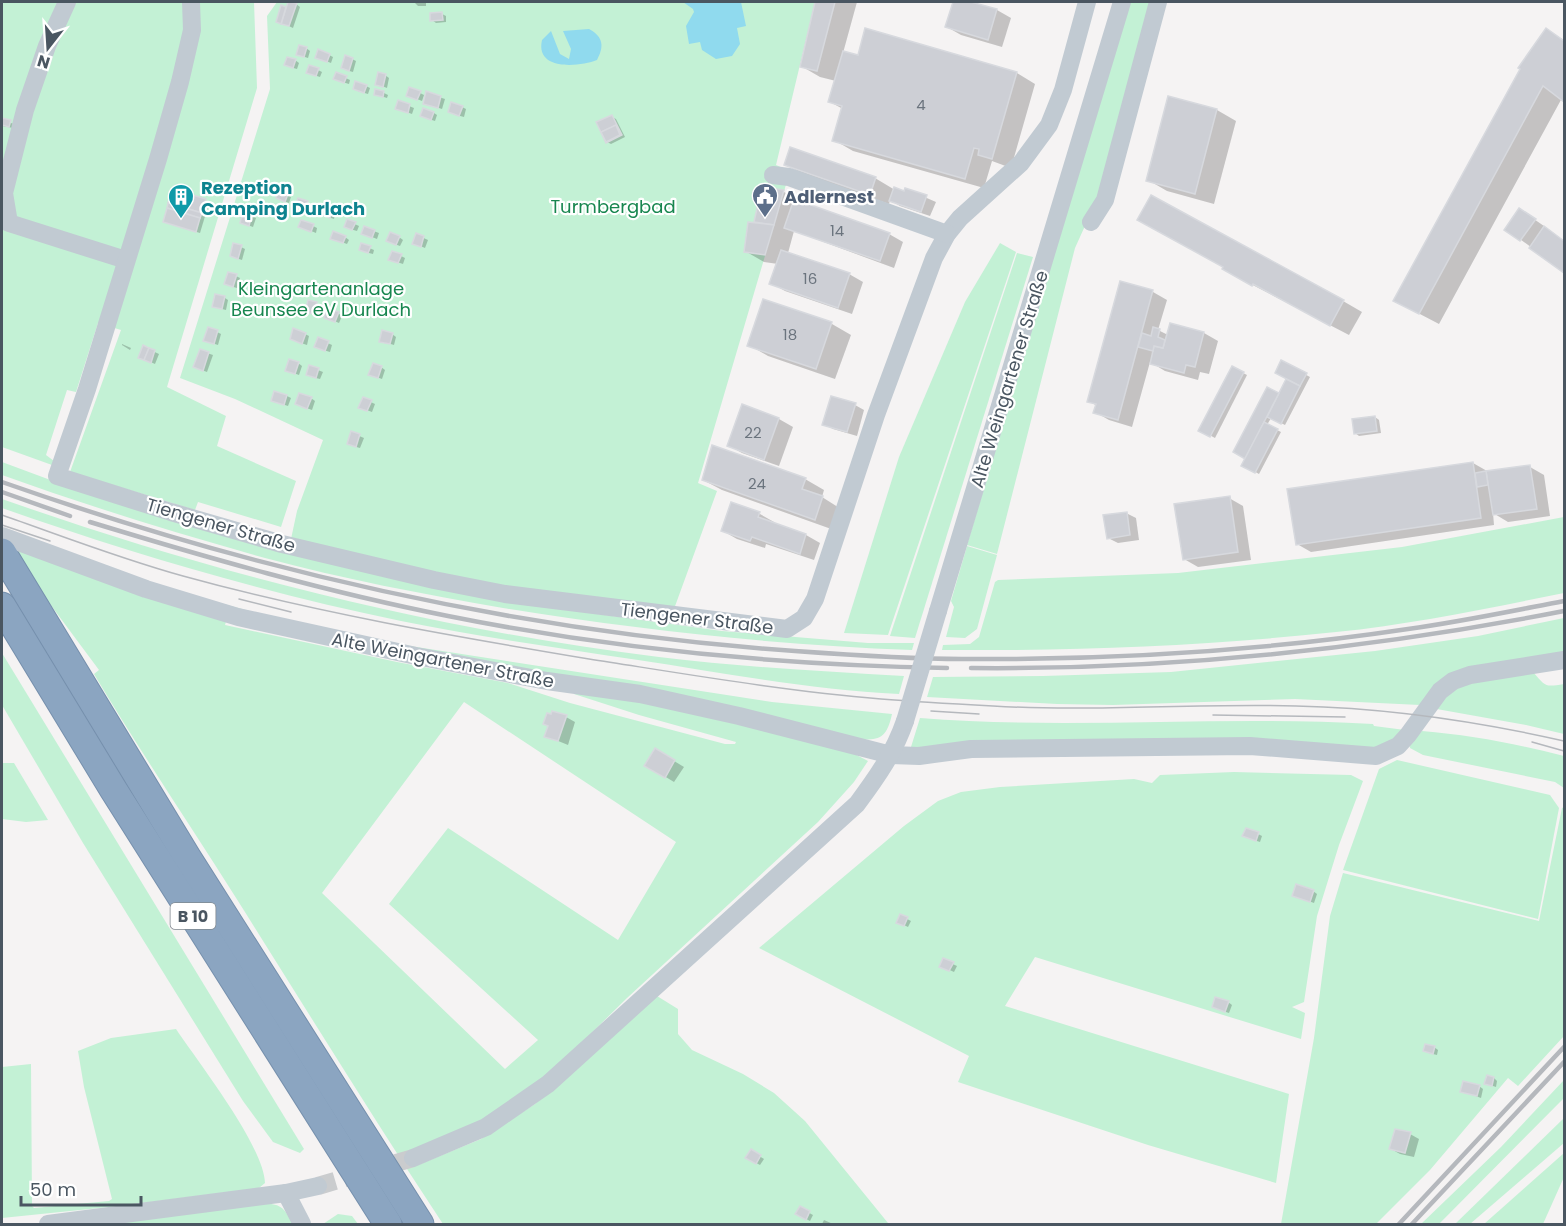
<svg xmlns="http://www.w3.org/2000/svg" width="1566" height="1226" viewBox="0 0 1566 1226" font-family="Poppins,sans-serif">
	<rect width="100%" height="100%" fill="#f5f3f3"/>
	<g fill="#c3f1d5" fill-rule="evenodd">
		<polygon points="2,2 254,2 257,88 167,387 226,416 217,446 296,481 281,527 198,502 195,510 70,472 121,330 98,323 76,392 67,390 46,455 54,461 52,465 2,447"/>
		<polygon points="277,2 815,2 776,165 790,171 698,483 717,491 674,609 486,584 291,539 297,511 323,440 235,399 180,378 270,89 267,16"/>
		<polygon points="1128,2 1151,2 1099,195 1075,248 997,554 967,545"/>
		<polygon points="1000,243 1016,252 888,635 844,633 899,457 965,302"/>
		<polygon points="1017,253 1033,257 915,638 890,636"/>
		<path d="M2,462l78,29 510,122 132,18 146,12h46l-2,7c-137,-5 -273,-20 -409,-42 -80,-14 -160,-29 -238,-50 -89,-25 -177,-52 -263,-83z"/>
		<path d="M2,499c213,75 432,130 657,158 81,10 163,14 245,19l-5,18c-87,-4 -175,-21 -261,-34 -79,-12 -159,-23 -237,-39 -136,-28 -268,-67 -399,-113z"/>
		<path d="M1564,517v76c-75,15 -151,31 -228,39 -130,14 -262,19 -394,18l1,-5 27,-1 9,-7 16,-55 3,-2 180,-7 224,-26z"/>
		<polygon points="967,546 997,555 977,629 965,638 946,637 954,607 951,601"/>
		<path d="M17,549l83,29 127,40 -2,7 172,37 111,21 62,20 155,41h10l1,-2 -97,-27 -65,-21 3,-4 8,1 56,11 204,47 23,12 -14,21 -36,40 -191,176 -67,66 -41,33 -50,31 -59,24 8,13 63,-26 54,-35 122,-108 21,13v25l14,16 51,24 31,19 31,28 83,102 3,1h-448c-70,-106 -137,-215 -205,-323 -48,-76 -98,-150 -144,-227l5,-4 -52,-70 -31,-46zM464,702l212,140 -58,98 -170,-112 -59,76 149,136 -33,29 -183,-176z"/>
		<path d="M190,595l67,18 153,33 362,56 120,12c-6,28 -15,26 -40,25l-556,-112z"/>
		<polygon points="1564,618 1564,656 1502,665 1420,705 1295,699 1113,705 1057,704 927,697 933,677 1043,676 1171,672 1375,651 1478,636"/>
		<polygon points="2,653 304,1149 300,1153 273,1142 243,1101 83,843 2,705"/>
		<path d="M1533,672c13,15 12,15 31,12v50l-38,-9 -95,-17 30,-24z"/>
		<path d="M920,718c151,12 302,-3 453,6l1,2 31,4 -20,18 -474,-1z"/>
		<path d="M1422,731c48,4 96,13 142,25v32l-9,-6 -132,-27 -13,-7 -1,-5z"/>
		<polygon points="1397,760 1550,795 1559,808 1538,919 1343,870 1379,769"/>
		<polygon points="2,763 14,763 48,820 26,822 2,819"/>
		<polygon points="1234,772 1351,775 1363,781 1339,845 1317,916 1304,1002 1292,1007 1305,1013 1301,1039 1035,957 1005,1006 1289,1094 1276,1183 1148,1145 958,1082 969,1056 759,948 904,826 938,801 961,792 1000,787 1134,779 1152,783 1160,775"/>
		<polygon points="1564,807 1564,1036 1518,1086 1508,1078 1430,1170 1376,1224 1281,1224 1314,1038 1330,916 1343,873 1539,921 1562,808"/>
		<path d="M176,1029c22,33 88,117 89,154l-6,5 -140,18 -117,12v-151l29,-3 1,142 2,2 75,-7 3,-2 -28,-112 -6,-36 33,-13z"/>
		<polygon points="1564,1080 1564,1098 1439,1224 1421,1224 1501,1147"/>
		<polygon points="1564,1118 1564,1143 1470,1224 1455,1224"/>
		<polygon points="1564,1153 1564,1177 1543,1224 1484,1224"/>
		<path d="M260,1203c21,1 23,3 33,21h-182z"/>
		<polygon points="338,1214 352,1216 358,1224 323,1224"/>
	</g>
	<g fill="#90daee">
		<polygon points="683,2 741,2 746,26 737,28 740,44 732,56 716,59 702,50 700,42 689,44 686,26 694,12 693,9"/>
		<path d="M589,29c15,8 15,18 8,31 -18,7 -62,11 -55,-20l9,-9 9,23 9,5 2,-10 -8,-18z"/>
	</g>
	<g fill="#0003">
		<polygon points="414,2 426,2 426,6 418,6"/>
		<polygon points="817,2 857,2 843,53 859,57 1017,73 1035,84 1011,168 992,161 984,188 853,151 834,140 843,109 830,102 836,81 820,77 801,66"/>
		<polygon points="954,2 966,2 997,10 1011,18 1002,47 961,35 947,27"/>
		<polygon points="296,4 300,7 293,28 278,21 282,7 287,9"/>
		<polygon points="442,14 446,16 446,22 436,23 432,20"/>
		<polygon points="1547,30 1564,40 1564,100 1562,98 1439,324 1395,301"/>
		<polygon points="306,48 310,51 308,58 302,56"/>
		<polygon points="329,55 333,57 331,63 321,59"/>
		<polygon points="352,59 356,61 353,72 346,70"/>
		<polygon points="295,60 299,63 297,69 290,67"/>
		<polygon points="318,70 322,72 320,77 308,73"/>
		<polygon points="337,74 350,80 349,84 339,81"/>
		<polygon points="385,75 389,78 387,88 377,84"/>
		<polygon points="366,86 370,88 368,94 358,91"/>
		<polygon points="384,93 388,95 387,98 375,94"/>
		<polygon points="420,93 424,95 422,101 412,97"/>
		<polygon points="427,93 445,99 442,109 424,103"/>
		<polygon points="1169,98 1217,110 1236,121 1214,204 1167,191 1148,180"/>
		<polygon points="399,102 414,108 412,114 401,110"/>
		<polygon points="462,107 466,109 464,117 453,114"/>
		<polygon points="434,113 437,115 435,121 426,118"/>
		<polygon points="612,117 616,119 625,137 611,144 607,142"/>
		<polygon points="2,120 14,124 13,128 2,126"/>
		<polygon points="785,164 875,178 895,190 905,193 906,189 936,202 930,216 900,206 890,200 889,204 804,175"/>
		<polygon points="765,189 784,192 802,202 889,234 903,242 894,268 794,231 788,253 849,274 863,282 852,314 785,291 771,283 778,264 764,262 745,251 760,205 762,206"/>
		<polygon points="287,195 291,197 289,203 281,200"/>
		<polygon points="299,200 311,205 309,210 301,207"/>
		<polygon points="205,201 209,203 200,233 168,223"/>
		<polygon points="331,212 335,215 334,219 325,216"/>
		<polygon points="244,213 256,218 253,227 242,223"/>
		<polygon points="1528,215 1544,226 1543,227 1564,241 1564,271 1506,229"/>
		<polygon points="348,221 359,226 357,231 350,229"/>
		<polygon points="313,226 317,228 316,233 304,228"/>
		<polygon points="365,228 379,233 377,239 367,235"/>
		<polygon points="417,235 428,240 425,248 418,245"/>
		<polygon points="345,237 349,240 347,244 336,240"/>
		<polygon points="399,237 403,240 400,246 392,243"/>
		<polygon points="362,245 374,250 373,254 365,252"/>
		<polygon points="241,247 245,249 242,260 236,258"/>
		<polygon points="401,256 405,258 403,264 394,261"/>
		<polygon points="236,276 240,278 237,288 230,286"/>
		<polygon points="1243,280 1343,301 1362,312 1349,335"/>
		<polygon points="1121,283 1153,292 1167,300 1158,330 1168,335 1171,324 1204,333 1218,341 1209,374 1200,372 1198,380 1165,371 1150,362 1132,427 1109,420 1095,412 1097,406 1089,401"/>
		<polygon points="225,298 228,300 226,310 218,308"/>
		<polygon points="764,301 832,324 851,335 835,379 768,356 749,345"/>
		<polygon points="317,304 320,306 318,315 306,311"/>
		<polygon points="338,313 342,316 339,323 330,319"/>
		<polygon points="217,332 221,334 218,345 209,342"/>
		<polygon points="305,334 309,336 307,345 295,341"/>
		<polygon points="392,334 396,337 394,345 381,341"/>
		<polygon points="319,339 332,345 330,352 320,349"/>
		<polygon points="122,344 131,348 130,350 122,345"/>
		<polygon points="144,347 159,354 155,364 144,359"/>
		<polygon points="201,351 213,355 207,372 199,369"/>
		<polygon points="1282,362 1310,377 1285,425 1271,418 1267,425 1281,432 1259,474 1243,465 1267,389 1280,395 1288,379"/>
		<polygon points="298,363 302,366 299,375 291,372"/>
		<polygon points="310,367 323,372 320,379 312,377"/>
		<polygon points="381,367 385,370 382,379 374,376"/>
		<polygon points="1233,368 1247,375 1215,438 1200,430"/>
		<polygon points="287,396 291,398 288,406 276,402"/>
		<polygon points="311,398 315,401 312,410 301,406"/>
		<polygon points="364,399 375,404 372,412 364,409"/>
		<polygon points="855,405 864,410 857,436 833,429 824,424"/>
		<polygon points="742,406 779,419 793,427 779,466 742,453 728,445"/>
		<polygon points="1375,417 1379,420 1381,433 1359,436 1355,433"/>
		<polygon points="352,433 364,438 360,448 353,446"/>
		<polygon points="1473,463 1487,471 1530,467 1544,475 1550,516 1508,522 1493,513 1494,525 1311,552 1297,544"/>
		<polygon points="805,479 824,490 822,497 841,509 834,530 722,490 703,480"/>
		<polygon points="1229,498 1243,506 1251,560 1198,567 1184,559"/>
		<polygon points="732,504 760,514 774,522 773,524 806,535 820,543 814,560 766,544 765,548 737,539 723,531"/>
		<polygon points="1126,513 1136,518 1139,540 1118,543 1108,538"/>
		<polygon points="566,717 575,722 568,745 546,736"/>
		<polygon points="656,750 684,767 674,782 646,765"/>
		<polygon points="1258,834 1262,836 1260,842 1248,838"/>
		<polygon points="1313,891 1317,894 1314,903 1298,897"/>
		<polygon points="901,916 911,921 908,927 898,922"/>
		<polygon points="944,960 957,966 954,972 941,966"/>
		<polygon points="1228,1002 1232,1005 1229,1013 1217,1009"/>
		<polygon points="1434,1047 1438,1050 1437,1055 1429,1053"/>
		<polygon points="1494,1078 1497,1081 1496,1087 1490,1085"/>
		<polygon points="1479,1086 1483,1089 1481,1098 1462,1091"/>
		<polygon points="1410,1134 1419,1139 1414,1157 1400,1154 1391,1149"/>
		<polygon points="751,1151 764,1159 760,1165 747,1158"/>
		<polygon points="800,1208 813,1215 810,1221 797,1214"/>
		<polygon points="824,1220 833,1224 822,1224"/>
	</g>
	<g fill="#cdcfd5" stroke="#d7d9de" stroke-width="1.5" fill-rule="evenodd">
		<polygon points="288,2 297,3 289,26 281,24"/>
		<polygon points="815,2 835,2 817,71 800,67"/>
		<polygon points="953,2 971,2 997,9 988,40 945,27"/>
		<polygon points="281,5 286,7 281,24 276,22"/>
		<polygon points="442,12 443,20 430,21 430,13"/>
		<polygon points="865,28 1017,72 992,159 978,155 979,149 974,148 965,179 832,141 842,106 828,102 843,51 858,55"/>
		<polygon points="1546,28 1564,41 1564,102 1543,86 1419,314 1393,301 1520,69 1518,68"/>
		<polygon points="299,45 307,47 304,57 296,55"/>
		<polygon points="318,49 330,54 327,62 315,58"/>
		<polygon points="345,55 353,58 349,71 341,68"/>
		<polygon points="287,57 296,59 293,68 284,65"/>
		<polygon points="309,65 319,68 316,76 306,73"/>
		<polygon points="336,72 347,76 344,83 333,79"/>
		<polygon points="378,72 386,74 383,87 375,85"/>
		<polygon points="355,81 367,85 364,93 353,89"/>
		<polygon points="409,87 421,91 417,100 406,96"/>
		<polygon points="375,89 384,91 383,97 374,95"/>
		<polygon points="426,91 441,96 438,108 423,104"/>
		<polygon points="1168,96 1217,109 1195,194 1146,181"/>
		<polygon points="398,100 410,104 408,113 395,109"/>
		<polygon points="451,102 463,106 459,116 448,112"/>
		<polygon points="423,108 434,112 431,120 420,116"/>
		<path d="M612,115l10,20 -16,8 -10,-21zM616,125l4,10 -14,7 -5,-10z"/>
		<polygon points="2,118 11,120 9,127 2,125"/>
		<polygon points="616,125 620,135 606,142 601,132"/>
		<polygon points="790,147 876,177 870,195 784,165"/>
		<polygon points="764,187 784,190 774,225 754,222 758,204 761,204"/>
		<polygon points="894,187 904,191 905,188 927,195 921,212 889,201"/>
		<polygon points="173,189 206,199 202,213 168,203"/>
		<polygon points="279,190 288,194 285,202 276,198"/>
		<polygon points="1151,195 1344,300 1330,326 1253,284 1252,286 1222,269 1223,267 1137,220"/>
		<polygon points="298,198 308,201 305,209 295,205"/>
		<polygon points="794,199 890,233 880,261 784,228"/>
		<polygon points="168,203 202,213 200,218 167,208"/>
		<polygon points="167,208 200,218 196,232 163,222"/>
		<polygon points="322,208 332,211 330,218 320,214"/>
		<polygon points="1519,208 1536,219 1520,241 1504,230"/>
		<polygon points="243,211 252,214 249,226 240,223"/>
		<polygon points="347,219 356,222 352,230 344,227"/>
		<polygon points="301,220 314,224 311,232 298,227"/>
		<polygon points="748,222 774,225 765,255 744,252"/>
		<polygon points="364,226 375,230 372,238 361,234"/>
		<polygon points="1544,226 1564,241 1564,273 1529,248"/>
		<polygon points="333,231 346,236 343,243 330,239"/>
		<polygon points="390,232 400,236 396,245 386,241"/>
		<polygon points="416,233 424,236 421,247 412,244"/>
		<polygon points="233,243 242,245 238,259 230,256"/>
		<polygon points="361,243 371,246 368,253 359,250"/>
		<polygon points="781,250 850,273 838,308 769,284"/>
		<polygon points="392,251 402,254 398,263 388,260"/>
		<polygon points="228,272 237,274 233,287 224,284"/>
		<polygon points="1120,281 1153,290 1118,420 1093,413 1096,404 1087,402"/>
		<polygon points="215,294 225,296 222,309 212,307"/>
		<polygon points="763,299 832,322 816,369 747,346"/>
		<polygon points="308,300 317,302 314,314 305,312"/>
		<polygon points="327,308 339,312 335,322 324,318"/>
		<polygon points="1170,323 1204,332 1195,367 1186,365 1184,373 1150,364 1154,346 1163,348"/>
		<polygon points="208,327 218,330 214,344 203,341"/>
		<polygon points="1153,327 1160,329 1158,337 1165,340 1163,348 1154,346 1153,351 1138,347 1142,333 1151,336"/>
		<polygon points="293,328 306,333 302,344 290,339"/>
		<polygon points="382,330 393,333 390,344 379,342"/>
		<polygon points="318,337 329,341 325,351 314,347"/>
		<polygon points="143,345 149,348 144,360 138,358"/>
		<polygon points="149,348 155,350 151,363 144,360"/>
		<polygon points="200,349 209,352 203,371 193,367"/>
		<polygon points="289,359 299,362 295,374 285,371"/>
		<polygon points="1281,360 1307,373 1300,386 1275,373"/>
		<polygon points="373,363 382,366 378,378 368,375"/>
		<polygon points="309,365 319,368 316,378 306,375"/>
		<polygon points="1232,366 1244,372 1210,437 1198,431"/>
		<polygon points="1286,379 1300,386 1281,424 1267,417"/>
		<polygon points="1267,387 1279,393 1245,459 1233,452"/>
		<polygon points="274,391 287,395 284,405 271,401"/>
		<polygon points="299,393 312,397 307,409 295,404"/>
		<polygon points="831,396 856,403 847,432 822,425"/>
		<polygon points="363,397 372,400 367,411 358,408"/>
		<polygon points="742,404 779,418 764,460 727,446"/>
		<polygon points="1375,416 1377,431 1354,434 1352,419"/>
		<polygon points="1264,422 1278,429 1255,473 1241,466"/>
		<polygon points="351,431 360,434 356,447 347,444"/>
		<polygon points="712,445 806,478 802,489 823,496 815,520 702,480"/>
		<polygon points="1473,462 1481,518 1296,545 1287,489"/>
		<polygon points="1530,465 1537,509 1493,515 1486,471"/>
		<polygon points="1486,471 1488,485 1477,487 1475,473"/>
		<polygon points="1230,496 1238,552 1183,560 1174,504"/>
		<polygon points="731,502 760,512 758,517 806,534 800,554 752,537 750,541 721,531"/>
		<polygon points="1127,512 1130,535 1107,539 1103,515"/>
		<polygon points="552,711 567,715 558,741 544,737 548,726 543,724 547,713 551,714"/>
		<polygon points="655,748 675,760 665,778 644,766"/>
		<polygon points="1246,828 1259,832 1256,841 1242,836"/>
		<polygon points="1296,884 1314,890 1310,902 1292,896"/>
		<polygon points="900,914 908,917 904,926 896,923"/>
		<polygon points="943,958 954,962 949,971 939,967"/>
		<polygon points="1215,997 1229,1001 1225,1012 1212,1007"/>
		<polygon points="1425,1044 1435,1046 1433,1054 1423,1051"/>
		<polygon points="1487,1075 1494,1077 1492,1086 1484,1084"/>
		<polygon points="1463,1081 1480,1085 1477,1096 1460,1092"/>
		<polygon points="1395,1129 1411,1132 1405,1153 1389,1149"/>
		<polygon points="751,1149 761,1155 756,1164 745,1158"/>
		<polygon points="800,1206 810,1211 806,1220 795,1214"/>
	</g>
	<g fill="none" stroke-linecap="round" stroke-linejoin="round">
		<polyline stroke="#caccce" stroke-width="18" stroke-dasharray="18 9" stroke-linecap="butt" points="318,1186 413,1158"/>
		<defs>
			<g id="highway">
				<polyline points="2,552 187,857 420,1224"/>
				<polyline points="2,606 113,789 388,1224"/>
			</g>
		</defs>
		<use href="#highway" stroke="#7690ad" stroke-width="29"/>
		<g stroke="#c1cad2" stroke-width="18">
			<polyline points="67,2 47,46 25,110 4,193 9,223 126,260"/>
			<polyline points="191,2 192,30 180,82 158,159 87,389 57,476 171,512 282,544 434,580 505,594 787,629 804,618 815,599 876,415 934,258 947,234 960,218 1021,163 1049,125 1063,90 1087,2"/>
			<polyline points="773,175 789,177 947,234"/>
			<polyline points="1091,222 1105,200 1158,2"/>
			<polyline points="2,536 146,589 238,617 416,656 547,681 640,694 739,716 891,755 919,756 971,749 1250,746 1376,756 1398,746 1408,735 1440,691 1453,681 1470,675 1564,660"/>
			<polyline points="938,611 1122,2"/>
			<path d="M413,1158l73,-31 62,-43 309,-280c20,-27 37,-51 48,-83"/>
			<polyline points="286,1193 302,1224"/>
			<polyline points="48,1224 286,1193 318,1186"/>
		</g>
		<use href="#highway" stroke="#8ba5c1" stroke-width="27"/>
		<g stroke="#b5b8bd" stroke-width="1.5">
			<path d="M2,515c60,21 119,44 181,61 134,37 269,60 406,83 97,15 195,32 292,40 38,3 75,5 112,7 101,6 202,-3 303,0 91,2 180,15 268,35"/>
			<polyline points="2,525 50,541"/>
			<polyline points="239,599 291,612"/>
			<polyline points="931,711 979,714"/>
			<polyline points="1213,715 1345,717"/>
			<polyline points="1532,742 1564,751"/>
		</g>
		<g stroke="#b5b8bd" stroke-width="4.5">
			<path d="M2,482c256,90 521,150 793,169 55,4 111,8 167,8 149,1 299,-8 446,-30 52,-7 104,-18 156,-28"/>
			<polyline points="2,492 70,516"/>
			<path d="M90,522c118,36 237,70 358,94 164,33 332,49 499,52"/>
			<path d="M971,668c199,2 398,-19 593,-57"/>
			<polyline points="1399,1224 1564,1047"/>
			<polyline points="1412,1224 1564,1062"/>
		</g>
		<polyline stroke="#c1cad2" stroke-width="18" points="905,721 938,611"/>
	</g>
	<defs>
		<symbol id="civic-pin" viewBox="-11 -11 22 30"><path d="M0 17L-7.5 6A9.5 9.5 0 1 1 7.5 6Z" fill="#5c6f8a" stroke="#fff"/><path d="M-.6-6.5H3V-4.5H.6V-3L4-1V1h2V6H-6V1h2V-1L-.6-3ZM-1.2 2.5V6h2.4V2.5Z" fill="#fff"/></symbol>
		<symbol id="building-pin" viewBox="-11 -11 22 30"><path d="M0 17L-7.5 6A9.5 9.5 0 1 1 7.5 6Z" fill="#0f9aa8" stroke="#fff"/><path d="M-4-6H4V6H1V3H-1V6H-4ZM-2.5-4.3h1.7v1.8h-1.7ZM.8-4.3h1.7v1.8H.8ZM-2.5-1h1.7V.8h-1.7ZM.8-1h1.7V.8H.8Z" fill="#fff"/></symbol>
	</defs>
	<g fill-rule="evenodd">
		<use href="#civic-pin" x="750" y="181" width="30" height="40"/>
		<use href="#building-pin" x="166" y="182" width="30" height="40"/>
	</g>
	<g text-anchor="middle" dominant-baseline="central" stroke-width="4.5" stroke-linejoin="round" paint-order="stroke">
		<g font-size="15" fill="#6b747e">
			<text x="921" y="104">4</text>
			<text x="837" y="230">14</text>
			<text x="810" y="278">16</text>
			<text x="790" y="334">18</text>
			<text x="753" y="432">22</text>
			<text x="757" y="483">24</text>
		</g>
		<rect fill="#fff" stroke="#808990" stroke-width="1.5" x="170.5" y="903" width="45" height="26" rx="4.5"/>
		<g font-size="16" font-weight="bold" fill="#4a5661">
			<text x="193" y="916">B 10</text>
		</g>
		<g font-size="18" font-weight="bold" fill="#0d838f" stroke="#fff" text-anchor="start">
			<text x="201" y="187">Rezeption<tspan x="201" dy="21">Camping Durlach</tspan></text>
		</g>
		<g font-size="18" font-weight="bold" fill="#4e5e75" stroke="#fff" text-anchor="start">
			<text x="784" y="196">Adlernest</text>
		</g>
		<g font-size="18" fill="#17864f" stroke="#fff">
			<text x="613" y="206">Turmbergbad</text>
			<text x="321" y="288">Kleingartenanlage<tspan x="321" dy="21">Beunsee eV Durlach</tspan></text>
		</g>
		<g font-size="18" fill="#4a5661" stroke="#fff">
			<text transform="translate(1009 379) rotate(-73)">Alte Weingartener Straße</text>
			<text transform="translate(221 525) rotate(16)">Tiengener Straße</text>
			<text transform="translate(697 618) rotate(7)">Tiengener Straße</text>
			<text transform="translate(443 660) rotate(11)">Alte Weingartener Straße</text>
		</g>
	</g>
	<rect width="1566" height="1226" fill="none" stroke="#4a5661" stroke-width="6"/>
	<g transform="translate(48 48) rotate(197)" stroke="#ffffff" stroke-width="4.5" paint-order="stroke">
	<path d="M0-4.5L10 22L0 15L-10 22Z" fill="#4a5661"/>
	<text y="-9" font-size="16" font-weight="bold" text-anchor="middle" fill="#4a5661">N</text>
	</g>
	<path d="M21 1196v9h120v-9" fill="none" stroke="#4a5661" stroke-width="3"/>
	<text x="30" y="1196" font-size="18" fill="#4a5661" stroke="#ffffff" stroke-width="4.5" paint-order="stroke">50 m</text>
</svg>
